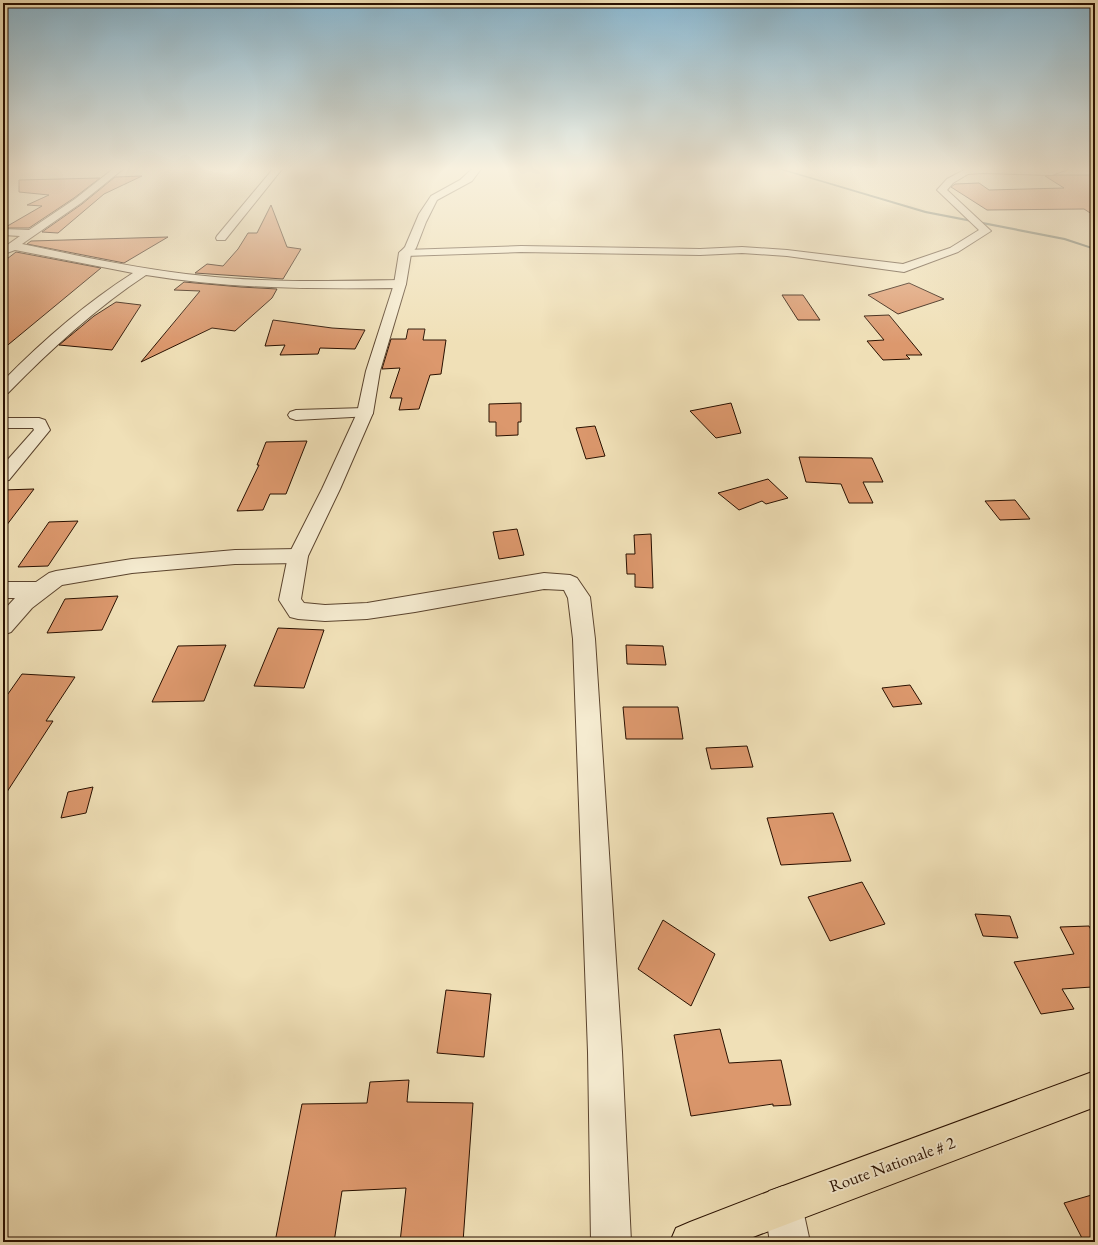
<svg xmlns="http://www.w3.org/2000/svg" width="1098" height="1245" viewBox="0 0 1098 1245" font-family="'EB Garamond',serif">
	<rect width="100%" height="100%" fill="#f0e0b7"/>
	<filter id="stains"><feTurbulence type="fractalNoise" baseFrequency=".005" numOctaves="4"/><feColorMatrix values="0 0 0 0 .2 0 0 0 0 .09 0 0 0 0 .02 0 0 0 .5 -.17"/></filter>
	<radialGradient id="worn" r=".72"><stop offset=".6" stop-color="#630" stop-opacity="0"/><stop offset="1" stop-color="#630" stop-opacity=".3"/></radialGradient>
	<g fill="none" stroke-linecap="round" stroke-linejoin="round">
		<polygon fill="#6d786b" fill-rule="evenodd" points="783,169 926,211 1065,238 1095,248 1095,250 1064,240 925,213 778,169"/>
	</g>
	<g fill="#dc986d" stroke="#291000">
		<polygon points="1056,175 1095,175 1095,216 1084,209 987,210 951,187 955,184 979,183 989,190 1064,188 1045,176"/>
		<polygon points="142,176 104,194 58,233 42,232 82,204 115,177"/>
		<polygon points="100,178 74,198 29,228 4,228 42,206 27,205 49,195 19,192 19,180"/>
		<polygon points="271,205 287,247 301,249 283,279 195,273 207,264 223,266 238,249 248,233 257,233"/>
		<polygon points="168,237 124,263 27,244 31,241"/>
		<polygon points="16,252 101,268 3,349 3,262"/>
		<polygon points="184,282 241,287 277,289 272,298 235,331 212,328 141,362 200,291 174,290"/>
		<polygon points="909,283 944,299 898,314 868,295"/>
		<polygon points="782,295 803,295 820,320 798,320"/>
		<polygon points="116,302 141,305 112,350 59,345 94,316"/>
		<polygon points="889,315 922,355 906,355 910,359 883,360 867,341 884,340 864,316"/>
		<polygon points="273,320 332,328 365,330 355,349 320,348 318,354 280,355 285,345 265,346"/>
		<polygon points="408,329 425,329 423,340 446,340 441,374 430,375 419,409 399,410 402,398 390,398 400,368 382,369 391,339 406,339"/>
		<polygon points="521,403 521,422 518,422 518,435 496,436 496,422 489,422 489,404"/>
		<polygon points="731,403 741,433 716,438 690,411"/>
		<polygon points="595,426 605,456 586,459 576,428"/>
		<polygon points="307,441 286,494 270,494 263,510 237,511 259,465 257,465 266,442"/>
		<polygon points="799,457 872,458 883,482 863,482 873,503 849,503 841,484 806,482"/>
		<polygon points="768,479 788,498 766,504 762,501 739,510 718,493"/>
		<polygon points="34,489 3,530 3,490"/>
		<polygon points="1015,500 1030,519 1000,520 985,501"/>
		<polygon points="78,521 48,566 18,567 49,522"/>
		<polygon points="517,529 524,555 499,559 493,532"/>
		<polygon points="651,534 653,588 635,587 635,574 627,574 626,554 635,554 634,535"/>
		<polygon points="118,596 102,630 47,633 65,599"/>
		<polygon points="278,628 324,630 304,688 254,686"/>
		<polygon points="226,645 204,701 152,702 178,646"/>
		<polygon points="626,645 663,646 666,665 627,664"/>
		<polygon points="22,674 75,677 46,721 53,721 3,798 3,701"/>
		<polygon points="910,685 922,704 893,707 882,688"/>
		<polygon points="623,707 678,707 683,739 626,739"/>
		<polygon points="747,746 753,767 711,769 706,748"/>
		<polygon points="93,787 86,813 61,818 68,792"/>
		<polygon points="833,813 851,861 781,865 767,818"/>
		<polygon points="862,882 885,924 830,941 808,897"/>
		<polygon points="975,914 1010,916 1018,938 983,936"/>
		<polygon points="663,920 715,954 691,1006 638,969"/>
		<polygon points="1089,926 1095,937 1095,993 1092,987 1062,989 1074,1009 1041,1014 1014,962 1074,954 1060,927"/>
		<polygon points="446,990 491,994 484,1057 437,1053"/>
		<polygon points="720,1029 729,1063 781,1060 791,1105 773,1106 773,1104 691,1116 674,1035"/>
		<polygon points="409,1080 407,1102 473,1103 463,1242 400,1242 406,1188 342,1191 334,1242 275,1242 302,1104 367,1103 370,1082"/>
		<polygon points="1095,1194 1095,1242 1084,1242 1064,1203"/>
	</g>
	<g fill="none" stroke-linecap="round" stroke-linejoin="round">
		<defs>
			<g id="minor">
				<path d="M113,169h10l-42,34 -59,41c61,13 122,26 183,32 65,7 130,5 195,4l4,1 2,3 -2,3 -4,1c-85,1 -170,1 -254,-13 -50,33 -96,75 -138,118l-5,2v-14c39,-40 83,-78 130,-108l-118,-23 -8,3 -4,-1v-4l17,-12 -17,-1v-6l26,1 46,-31z"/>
				<polygon points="273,169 282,169 225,240 217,240 216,238 217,236"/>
				<polygon points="966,169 1068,169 1052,175 983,173 968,174 953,183 947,190 991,231 958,252 904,272 787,256 742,253 700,255 521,252 405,256 401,255 399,253 401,251 405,250 521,246 700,249 742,247 787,250 903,264 950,248 979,230 937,190 947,179"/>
				<polygon points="365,408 371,410 373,413 371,416 296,420 290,418 288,415 290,412 296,410"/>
				<polygon points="3,418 39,418 45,420 50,430 9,480 3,481 3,465 34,430 33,428 3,428"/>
				<polygon points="298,549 305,551 308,556 305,561 298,563 235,564 132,573 62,585 32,608 11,632 3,635 3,611 15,598 3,598 3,582 36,582 49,573 56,571 132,559 235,550"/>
				<polygon points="783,1186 797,1191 802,1205 810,1242 770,1242 764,1205 769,1191"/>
			</g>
			<polygon id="tertiary" points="472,169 481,169 472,181 437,200 426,222 416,248 411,254 406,284 380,371 373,413 340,489 308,556 301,599 304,603 325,605 367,603 544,573 570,575 577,578 590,597 595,639 622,1052 631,1242 591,1242 588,1052 573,639 568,598 564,590 544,589 415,612 367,619 325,621 298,619 290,617 279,600 288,556 322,489 357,413 366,371 394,284 399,253 405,247 419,214 431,196 460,180"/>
			<polygon id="primary" points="1095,1071 1095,1107 740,1242 670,1242 676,1228 690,1222 783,1186"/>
		</defs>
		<use href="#minor" stroke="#5b442e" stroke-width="2"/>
		<use href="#tertiary" stroke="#5b442e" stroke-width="2"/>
		<use href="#primary" stroke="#291000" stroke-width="2"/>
		<use href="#minor" fill="#f5ebd0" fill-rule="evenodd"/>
		<use href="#tertiary" fill="#f5ebd0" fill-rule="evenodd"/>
		<use href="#primary" fill="#f0e0b7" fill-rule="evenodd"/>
	</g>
	<linearGradient id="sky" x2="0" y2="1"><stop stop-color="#89b8d2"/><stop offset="0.49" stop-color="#f8f1df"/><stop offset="1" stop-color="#f8f1df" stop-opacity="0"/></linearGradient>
	<rect width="1098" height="344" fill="url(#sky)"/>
	<g text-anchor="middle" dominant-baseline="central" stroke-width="4" stroke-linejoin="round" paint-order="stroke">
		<g font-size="17" fill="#291000" stroke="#f5ebd0">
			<text transform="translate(892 1164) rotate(-20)">Route Nationale # 2</text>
		</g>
	</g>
	<rect width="1098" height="1245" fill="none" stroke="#f0e0b7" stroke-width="16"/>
	<rect x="4" y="4" width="1090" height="1237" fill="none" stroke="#291000" stroke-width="2"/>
	<rect x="8" y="8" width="1082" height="1229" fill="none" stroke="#291000"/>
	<rect width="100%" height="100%" filter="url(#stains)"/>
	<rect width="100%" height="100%" fill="url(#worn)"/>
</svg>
